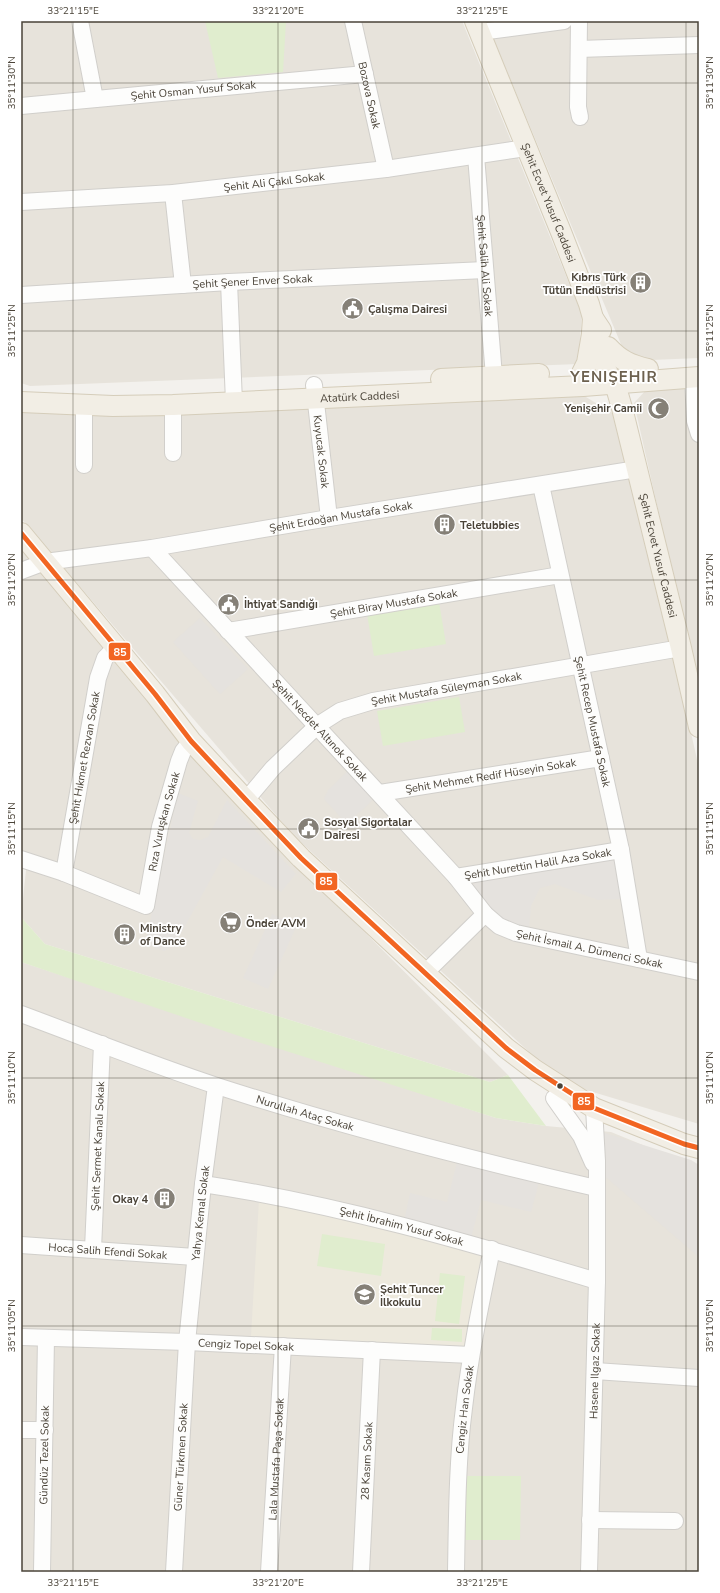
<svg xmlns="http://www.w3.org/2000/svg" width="720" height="1593" viewBox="0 0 720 1593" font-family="'Nunito Sans',sans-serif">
	<rect width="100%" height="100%" fill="#f3f1ed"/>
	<g fill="#e7e3db">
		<polygon points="21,21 462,21 582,315 578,364 30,386 21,383"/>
		<polygon points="486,21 699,21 699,358 628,361"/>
		<polygon points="699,385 699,691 634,403 648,388"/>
		<polygon points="581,394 619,417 699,768 699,1124 563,1083 294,836 21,518 21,406"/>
		<polygon points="21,548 220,788 508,1075 490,1082 45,944 21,917 27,861 21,859"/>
		<polygon points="21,962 496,1118 546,1126 611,1132 699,1168 699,1572 21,1572"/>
	</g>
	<polygon fill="#ede9dd" points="259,1200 362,1223 481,1255 465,1347 251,1336"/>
	<g fill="#e0edce">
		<polygon points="205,21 286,21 283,72 218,78"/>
		<polygon points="439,602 446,644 374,656 367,614"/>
		<polygon points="459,697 465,732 383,746 377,711"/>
		<polygon points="21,917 45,944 490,1082 508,1075 546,1126 496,1118 242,1037 21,962"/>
		<polygon points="322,1234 385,1244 381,1276 317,1266"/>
		<polygon points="440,1273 465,1276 459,1324 435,1321"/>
		<polygon points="432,1328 462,1329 462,1342 431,1340"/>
		<polygon points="462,1476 521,1476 520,1540 461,1540"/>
	</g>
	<g fill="#e5e2de">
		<polygon points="200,618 248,669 220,694 173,642"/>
		<polygon points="350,769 376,797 347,824 324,799 328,790"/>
		<polygon points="178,793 198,801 189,833 193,839 200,840 208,837 227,800 296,874 281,892 223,857 174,946 164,951 145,944"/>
		<polygon points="606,856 619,864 622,899 598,900 555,884 540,888 531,906 529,929 498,917 472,887 478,879"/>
		<polygon points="272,914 297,925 268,989 243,978"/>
		<polygon points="602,1132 691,1160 699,1165 699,1257 601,1173"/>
		<polygon points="457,1162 539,1182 531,1212 481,1200 471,1238 404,1221 410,1193 447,1202"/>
	</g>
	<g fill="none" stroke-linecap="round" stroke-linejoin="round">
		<defs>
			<g id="minor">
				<polyline points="80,21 95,99"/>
				<path id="s1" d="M353,21l33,148"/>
				<polyline points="579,21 578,107 580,117"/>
				<polyline points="480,32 564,21"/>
				<polyline points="579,49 699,45"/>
				<path id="s2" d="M21,106l344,-32"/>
				<path id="s3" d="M476,156l18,220"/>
				<polyline points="173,193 183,285"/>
				<path id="s4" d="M21,202l152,-9 213,-24 140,-21"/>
				<polyline points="229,282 234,402"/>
				<path id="s5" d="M21,295l208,-13 256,-12"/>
				<polyline points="693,378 695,421 699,434"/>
				<path id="s6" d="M314,385l15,133"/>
				<polyline points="84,405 84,465"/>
				<polyline points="173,405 173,453"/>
				<path id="s7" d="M541,485l80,365 18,109"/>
				<path id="s8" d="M152,548l304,329 29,37 14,12 17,7 183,39"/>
				<path id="s9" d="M21,571l24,-9 107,-14 177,-30 308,-49"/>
				<path id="s10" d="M228,631l332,-56"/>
				<path id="s11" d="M380,793l221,-35"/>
				<path id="s12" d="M246,800l27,-32 45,-43 22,-14 33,-10 308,-53"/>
				<path id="s13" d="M21,859l43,14 82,33 14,-79 19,-66 4,-10 8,-10"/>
				<path id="s14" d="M64,873l34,-195 7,-20 11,-11"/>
				<path id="s15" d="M456,877l165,-27"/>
				<polyline points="425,973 485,914"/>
				<path id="s16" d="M21,1014c65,24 129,50 196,72 124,40 252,73 379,102"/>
				<polyline points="554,1098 581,1136 593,1163"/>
				<path id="s17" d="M203,1184c134,20 264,58 394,97"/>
				<path id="s18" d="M21,1245l174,12"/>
				<path id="s19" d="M93,1249l9,-205"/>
				<path id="s20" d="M21,1337l166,5 284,13"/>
				<polyline points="595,1371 699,1378"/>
				<polyline points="21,1430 45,1430"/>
				<polyline points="590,1520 675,1521"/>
				<path id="s21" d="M42,1572l4,-234"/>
				<path id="s22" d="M174,1572l13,-230 16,-158 13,-98"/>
				<path id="s23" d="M269,1572l14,-226"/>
				<path id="s24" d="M361,1572l11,-222"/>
				<path id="s25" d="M456,1572c1,-55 1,-110 8,-164 6,-53 17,-106 28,-159"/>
				<path id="s26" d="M589,1572l8,-291v-120l-3,-53"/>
			</g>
			<g id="major">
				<path id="s27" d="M475,21l86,211 28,72 4,14 8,12"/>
				<path id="s28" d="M593,318l-1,14 15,40 8,12 7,24 59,240 18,79"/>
				<path d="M608,347c12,13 22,18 40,22"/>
				<polyline points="582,373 587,363 592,334"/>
				<polyline points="441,379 539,374"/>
				<path id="s29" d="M21,402l92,4 60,-1 410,-19 116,-9"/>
				<polyline points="21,533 155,694 191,741 246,800 301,858 506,1048 535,1070 594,1108 684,1144 699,1148"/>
			</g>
		</defs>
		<use href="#minor" stroke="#d1cfcb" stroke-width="18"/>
		<use href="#major" stroke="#d5cdba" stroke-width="22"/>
		<use href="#minor" stroke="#fdfdfc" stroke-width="16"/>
		<use href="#major" stroke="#f2eee5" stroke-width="20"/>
		<defs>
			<polyline id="bus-1" points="21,533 155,694 191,741 246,800 301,858 506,1048 535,1070 594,1108 684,1144 699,1148"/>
		</defs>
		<use href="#bus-1" stroke="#fff" stroke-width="8"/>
		<use href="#bus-1" stroke="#f26522" stroke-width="5"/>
	</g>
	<path fill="none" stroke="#4a4338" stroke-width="1" stroke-opacity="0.45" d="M73,21v1551M278,21v1551M482,21v1551M686,21v1551M21,83h678M21,331h678M21,580h678M21,829h678M21,1078h678M21,1326h678"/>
	<defs>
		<symbol id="building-disc" viewBox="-11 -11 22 22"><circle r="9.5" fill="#858077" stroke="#fff"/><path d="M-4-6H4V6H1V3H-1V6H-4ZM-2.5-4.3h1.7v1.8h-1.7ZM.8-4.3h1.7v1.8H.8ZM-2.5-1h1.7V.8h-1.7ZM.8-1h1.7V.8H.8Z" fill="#fff"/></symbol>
		<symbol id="civic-disc" viewBox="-11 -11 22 22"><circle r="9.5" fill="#858077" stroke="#fff"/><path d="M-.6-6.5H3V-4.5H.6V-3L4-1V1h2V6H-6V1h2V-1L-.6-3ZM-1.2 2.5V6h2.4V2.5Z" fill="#fff"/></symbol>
		<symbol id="mosque-disc" viewBox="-11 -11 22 22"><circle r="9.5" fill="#858077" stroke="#fff"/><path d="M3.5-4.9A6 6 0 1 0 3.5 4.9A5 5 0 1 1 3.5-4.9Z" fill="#fff"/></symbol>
		<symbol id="supermarket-disc" viewBox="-11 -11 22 22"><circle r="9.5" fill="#858077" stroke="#fff"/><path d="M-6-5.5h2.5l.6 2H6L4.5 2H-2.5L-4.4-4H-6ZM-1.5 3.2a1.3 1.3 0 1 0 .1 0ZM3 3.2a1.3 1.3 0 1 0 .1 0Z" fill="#fff"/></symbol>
		<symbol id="school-disc" viewBox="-11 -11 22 22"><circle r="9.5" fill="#858077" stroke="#fff"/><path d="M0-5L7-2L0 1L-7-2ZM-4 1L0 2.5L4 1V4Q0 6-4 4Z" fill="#fff"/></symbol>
	</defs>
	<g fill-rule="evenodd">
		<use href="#building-disc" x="628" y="270" width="25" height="25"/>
		<use href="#civic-disc" x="340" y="296" width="25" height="25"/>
		<use href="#mosque-disc" x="646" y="396" width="25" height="25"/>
		<use href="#building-disc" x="432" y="512" width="25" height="25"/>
		<use href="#civic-disc" x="216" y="592" width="25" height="25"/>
		<use href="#civic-disc" x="296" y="816" width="25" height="25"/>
		<use href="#supermarket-disc" x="218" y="910" width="25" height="25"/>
		<use href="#building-disc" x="112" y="922" width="25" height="25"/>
		<use href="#building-disc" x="152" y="1186" width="25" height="25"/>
		<use href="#school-disc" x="352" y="1282" width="25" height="25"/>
	</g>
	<circle fill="#4a4338" stroke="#fff" stroke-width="1.5" cx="560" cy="1086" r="3.5"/>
	<g text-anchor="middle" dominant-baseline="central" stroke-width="3.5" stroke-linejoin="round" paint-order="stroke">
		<g font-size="11" fill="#4a4338" stroke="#fff">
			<text stroke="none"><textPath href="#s2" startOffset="173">Şehit Osman Yusuf Sokak</textPath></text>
			<text stroke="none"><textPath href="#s1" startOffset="76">Bozova Sokak</textPath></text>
			<text stroke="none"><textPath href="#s4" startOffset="254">Şehit Ali Çakıl Sokak</textPath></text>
			<text stroke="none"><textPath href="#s27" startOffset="196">Şehit Ecvet Yusuf Caddesi</textPath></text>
			<text stroke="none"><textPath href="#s3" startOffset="110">Şehit Salih Ali Sokak</textPath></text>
			<text stroke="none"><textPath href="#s5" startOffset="232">Şehit Şener Enver Sokak</textPath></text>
			<text stroke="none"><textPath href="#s29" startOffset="339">Atatürk Caddesi</textPath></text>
			<text stroke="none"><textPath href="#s6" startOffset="67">Kuyucak Sokak</textPath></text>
			<text stroke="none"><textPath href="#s9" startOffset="325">Şehit Erdoğan Mustafa Sokak</textPath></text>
			<text stroke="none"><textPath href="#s28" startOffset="248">Şehit Ecvet Yusuf Caddesi</textPath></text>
			<text stroke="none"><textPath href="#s10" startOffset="168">Şehit Biray Mustafa Sokak</textPath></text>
			<text stroke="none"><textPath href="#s12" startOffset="239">Şehit Mustafa Süleyman Sokak</textPath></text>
			<text stroke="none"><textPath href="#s7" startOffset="242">Şehit Recep Mustafa Sokak</textPath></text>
			<text stroke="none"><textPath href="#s8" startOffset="248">Şehit Necdet Altınok Sokak</textPath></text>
			<text stroke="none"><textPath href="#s14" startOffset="117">Şehit Hıkmet Rezvan Sokak</textPath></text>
			<text stroke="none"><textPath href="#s11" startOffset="112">Şehit Mehmet Redif Hüseyin Sokak</textPath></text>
			<text stroke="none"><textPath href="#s13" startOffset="220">Rıza Vuruşkan Sokak</textPath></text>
			<text stroke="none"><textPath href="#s15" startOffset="83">Şehit Nurettin Halil Aza Sokak</textPath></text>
			<text stroke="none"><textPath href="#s8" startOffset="607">Şehit İsmail A. Dümenci Sokak</textPath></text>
			<text stroke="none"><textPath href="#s16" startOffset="301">Nurullah Ataç Sokak</textPath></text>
			<text stroke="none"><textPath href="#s19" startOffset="103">Şehit Sermet Kanalı Sokak</textPath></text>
			<text stroke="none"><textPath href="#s22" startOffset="360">Yahya Kemal Sokak</textPath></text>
			<text stroke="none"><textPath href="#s17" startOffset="203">Şehit İbrahim Yusuf Sokak</textPath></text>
			<text stroke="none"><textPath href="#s18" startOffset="87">Hoca Salih Efendi Sokak</textPath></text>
			<text stroke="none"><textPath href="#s20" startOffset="225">Cengiz Topel Sokak</textPath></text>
			<text stroke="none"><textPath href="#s26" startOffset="201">Hasene Ilgaz Sokak</textPath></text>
			<text stroke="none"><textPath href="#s25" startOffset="163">Cengiz Han Sokak</textPath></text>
			<text stroke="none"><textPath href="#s21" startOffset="117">Gündüz Tezel Sokak</textPath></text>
			<text stroke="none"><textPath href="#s22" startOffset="115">Güner Türkmen Sokak</textPath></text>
			<text stroke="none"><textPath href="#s23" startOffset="113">Lala Mustafa Paşa Sokak</textPath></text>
			<text stroke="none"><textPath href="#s24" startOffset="111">28 Kasım Sokak</textPath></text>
		</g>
		<g font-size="11" font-weight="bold" fill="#4a4338" stroke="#fff" text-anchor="start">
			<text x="626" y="277" text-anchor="end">Kıbrıs Türk<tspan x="626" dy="13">Tütün Endüstrisi</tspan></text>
			<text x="368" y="309">Çalışma Dairesi</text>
			<text x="642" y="408" text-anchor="end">Yenişehir Camii</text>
			<text x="460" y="525">Teletubbies</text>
			<text x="244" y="604">İhtiyat Sandığı</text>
			<text x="324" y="822">Sosyal Sigortalar<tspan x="324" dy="13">Dairesi</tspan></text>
			<text x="246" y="923">Önder AVM</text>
			<text x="140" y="928">Ministry<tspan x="140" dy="13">of Dance</tspan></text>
			<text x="148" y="1199" text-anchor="end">Okay 4</text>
			<text x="380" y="1289">Şehit Tuncer<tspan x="380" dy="13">İlkokulu</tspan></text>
		</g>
		<g font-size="15" font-weight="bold" letter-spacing="1" fill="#6d614f" stroke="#fff">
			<text x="614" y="377">YENIŞEHIR</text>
		</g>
	</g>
	<g stroke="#fff" stroke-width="1.5">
		<rect x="108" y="642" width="23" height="19" rx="4" fill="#f26522"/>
		<rect x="315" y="872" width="23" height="19" rx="4" fill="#f26522"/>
		<rect x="572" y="1092" width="23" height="19" rx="4" fill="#f26522"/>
	</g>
	<g font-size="11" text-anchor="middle" font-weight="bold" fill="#fff">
		<text x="120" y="656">85</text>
		<text x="326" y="885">85</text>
		<text x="584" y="1105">85</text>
	</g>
	<rect width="720" height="1593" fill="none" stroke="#ffffff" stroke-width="44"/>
	<rect x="22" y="22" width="676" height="1549" fill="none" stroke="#4a4338" stroke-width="1.5"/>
	<g font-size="10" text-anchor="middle" fill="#4a4338">
		<text x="73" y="14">33°21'15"E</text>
		<text x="278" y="14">33°21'20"E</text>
		<text x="482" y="14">33°21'25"E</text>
		<text transform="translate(11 83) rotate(-90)" y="4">35°11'30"N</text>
		<text transform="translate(709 83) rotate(-90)" y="4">35°11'30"N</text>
		<text transform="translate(11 331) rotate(-90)" y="4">35°11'25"N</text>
		<text transform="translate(709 331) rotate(-90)" y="4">35°11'25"N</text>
		<text transform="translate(11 580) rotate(-90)" y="4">35°11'20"N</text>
		<text transform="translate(709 580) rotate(-90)" y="4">35°11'20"N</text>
		<text transform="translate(11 829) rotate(-90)" y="4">35°11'15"N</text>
		<text transform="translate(709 829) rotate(-90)" y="4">35°11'15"N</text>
		<text transform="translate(11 1078) rotate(-90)" y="4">35°11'10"N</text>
		<text transform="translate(709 1078) rotate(-90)" y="4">35°11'10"N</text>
		<text transform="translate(11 1326) rotate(-90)" y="4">35°11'05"N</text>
		<text transform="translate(709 1326) rotate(-90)" y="4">35°11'05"N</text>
		<text x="73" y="1586">33°21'15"E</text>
		<text x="278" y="1586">33°21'20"E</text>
		<text x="482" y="1586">33°21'25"E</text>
	</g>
</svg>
